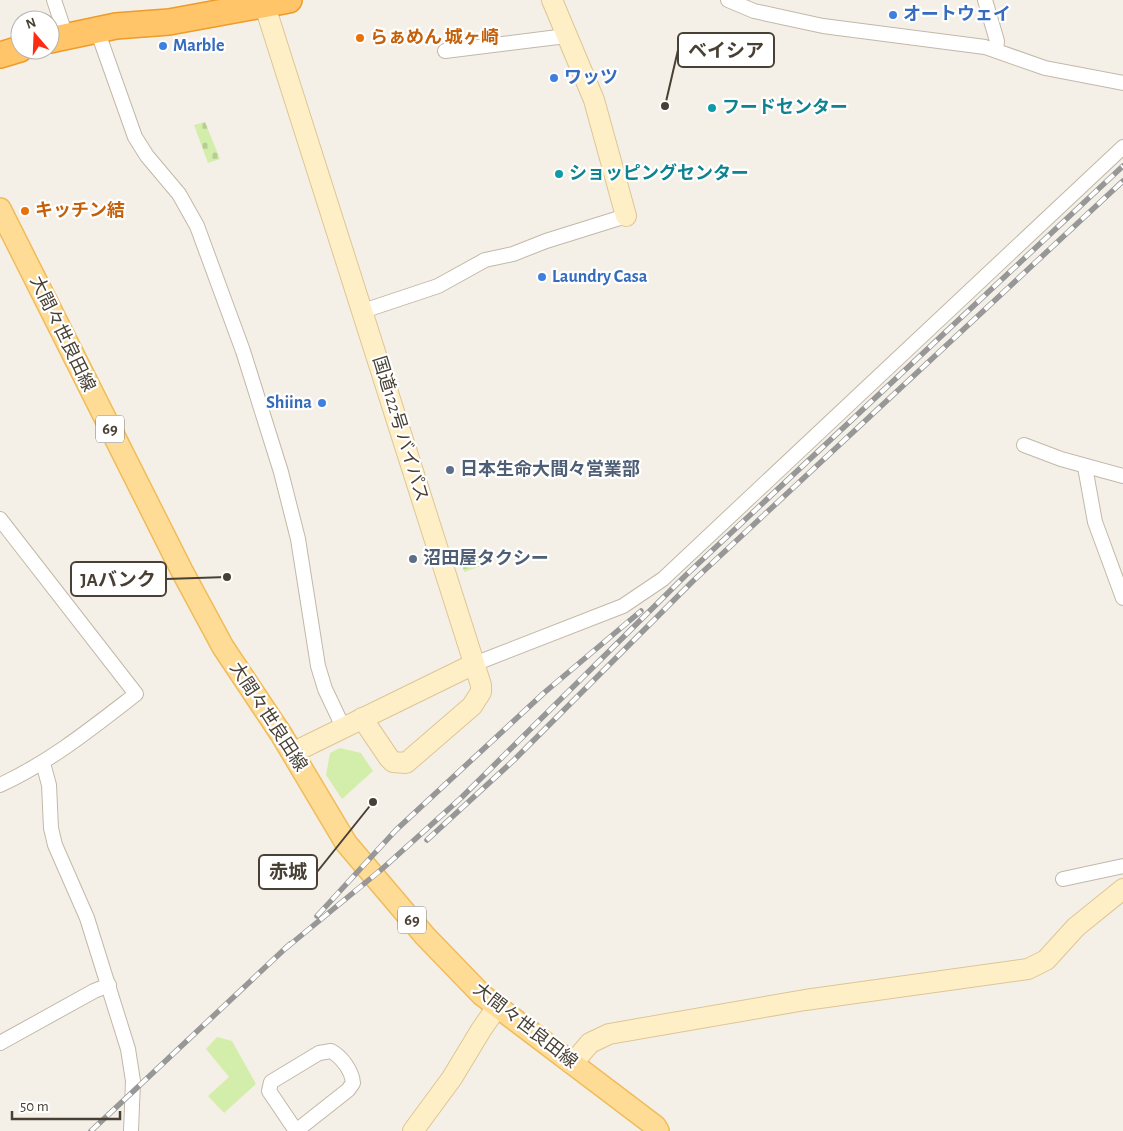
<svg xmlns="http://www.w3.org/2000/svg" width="1123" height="1131" viewBox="0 0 1123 1131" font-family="'Alegreya Sans','Noto Sans JP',sans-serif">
	<defs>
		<pattern id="cemetery-stones" width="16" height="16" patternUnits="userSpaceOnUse" patternTransform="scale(1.25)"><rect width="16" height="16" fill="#d3eeab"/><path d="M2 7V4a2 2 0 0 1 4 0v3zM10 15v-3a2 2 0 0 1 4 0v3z" fill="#b7cd94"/></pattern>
	</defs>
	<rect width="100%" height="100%" fill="#f5f0e7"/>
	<g fill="#d3eeab">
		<polygon points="340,748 361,753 373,771 342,799 326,775 330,753"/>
		<polygon points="217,1037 232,1041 256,1084 224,1113 208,1096 229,1077 206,1049"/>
	</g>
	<g fill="url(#cemetery-stones)">
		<polygon points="205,122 220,159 208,163 194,125"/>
		<polygon points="488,559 490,563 464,572 461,562"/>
	</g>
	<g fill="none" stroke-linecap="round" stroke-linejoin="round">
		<defs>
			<g id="street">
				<polyline points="54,0 66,36"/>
				<polyline points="728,0 754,11 823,26 985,47 1045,68 1123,83"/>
				<polyline points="985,0 997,41 996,50"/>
				<polyline points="97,30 135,137 147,156 179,194 197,226 243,351 281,472 298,539 318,666 325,689 343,727"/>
				<polyline points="445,51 566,36"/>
				<polyline points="363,311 438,286 485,260 513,254 546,241 626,216"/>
				<polyline points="1024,445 1061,459 1123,476"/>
				<polyline points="1085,467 1095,522 1123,598"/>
				<path d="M0,519l136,175c-44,34 -86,68 -136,91"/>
				<polyline points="474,664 623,606 663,579 1123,147"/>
				<polyline points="43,763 49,785 51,828 55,845 87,918 128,1049 133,1081 131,1131"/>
				<polyline points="1063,879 1123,866"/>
				<polyline points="0,1043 94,991 109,985"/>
				<path d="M296,1131l52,-41 5,-7c-1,-12 -11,-26 -22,-32l-12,2 -48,29 -2,9 27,40"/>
			</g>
			<g id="secondary">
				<polyline points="263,0 481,685 481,692 472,706 406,763 393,762 389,758 362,718"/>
				<polyline points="552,0 594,100 626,216"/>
				<polyline points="292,753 474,664"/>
				<polyline points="572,1064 590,1043 609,1034 805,1000 1028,969 1046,960 1076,927 1123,889"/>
				<polyline points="413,1131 452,1078 481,1030 497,1007"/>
			</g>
			<polyline id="primary" points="0,209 182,571 223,647 281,734 346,843 425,936 482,995 655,1126 658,1131"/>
			<g id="highway">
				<polyline points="50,40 116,26 169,22 289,0"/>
				<polyline points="0,55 20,49"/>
			</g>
		</defs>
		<use href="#street" stroke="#c2b8a8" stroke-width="16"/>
		<use href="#secondary" stroke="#ddc694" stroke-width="22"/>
		<use href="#primary" stroke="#f0bc5a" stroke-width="24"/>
		<use href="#highway" stroke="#ee9b28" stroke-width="28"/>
		<use href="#street" stroke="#fff" stroke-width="14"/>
		<use href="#secondary" stroke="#ffefc7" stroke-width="20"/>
		<use href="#primary" stroke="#ffdc96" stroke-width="21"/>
		<use href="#highway" stroke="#ffc568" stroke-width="25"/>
		<defs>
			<g id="rail">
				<polyline points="427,840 514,760 693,581 1123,181"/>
				<polyline points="317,916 396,830 545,692 641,611"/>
				<polyline points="286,948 382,869 461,798 686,575 1123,166"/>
				<polyline points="91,1131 290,944"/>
			</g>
		</defs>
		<use href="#rail" stroke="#979797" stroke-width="5.5"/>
		<use href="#rail" stroke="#fff" stroke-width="4" stroke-dasharray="11" stroke-linecap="butt"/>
	</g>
	<g fill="#3f7fe0" stroke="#fff" stroke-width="2">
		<circle cx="893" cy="15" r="5"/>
		<circle cx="163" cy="46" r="5"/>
		<circle cx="554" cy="78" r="5"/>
		<circle cx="542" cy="277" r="5"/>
		<circle cx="322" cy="403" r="5"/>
	</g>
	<g fill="#e8710a" stroke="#fff" stroke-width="2">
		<circle cx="360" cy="38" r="5"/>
		<circle cx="25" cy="211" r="5"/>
	</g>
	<g fill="#0f9aa8" stroke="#fff" stroke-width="2">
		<circle cx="712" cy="108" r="5"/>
		<circle cx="559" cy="174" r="5"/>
	</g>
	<g fill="#5c6f8a" stroke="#fff" stroke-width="2">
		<circle cx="450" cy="470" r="5"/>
		<circle cx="413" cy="559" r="5"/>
	</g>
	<g text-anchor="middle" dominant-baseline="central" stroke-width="4.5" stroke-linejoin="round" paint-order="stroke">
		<g fill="#fff" stroke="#807972" stroke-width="1">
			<rect x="96" y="415.5" width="28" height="27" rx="4"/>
			<rect x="398" y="906.5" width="28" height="27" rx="4"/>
		</g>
		<g font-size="16" font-weight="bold" fill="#494035">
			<text x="110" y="429">69</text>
			<text x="412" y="920">69</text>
		</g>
		<g font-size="18" font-weight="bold" fill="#366cbe" stroke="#fff" text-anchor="start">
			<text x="903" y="15">オートウェイ</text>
			<text x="173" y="46">Marble</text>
			<text x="564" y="78">ワッツ</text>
			<text x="552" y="277">Laundry Casa</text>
			<text x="312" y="403" text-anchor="end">Shiina</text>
		</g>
		<g font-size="18" font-weight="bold" fill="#c56008" stroke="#fff" text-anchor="start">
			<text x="370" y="38">らぁめん 城ヶ崎</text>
			<text x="35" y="211">キッチン結</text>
		</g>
		<g font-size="18" font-weight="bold" fill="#0d838f" stroke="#fff" text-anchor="start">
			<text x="722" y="108">フードセンター</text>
			<text x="569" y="174">ショッピングセンター</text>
		</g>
		<g font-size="18" fill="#494035" stroke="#fff">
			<text transform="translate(62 334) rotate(64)">大間々世良田線</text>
			<text transform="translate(400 429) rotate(73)">国道122号 バイパス</text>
			<text transform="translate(268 717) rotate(57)">大間々世良田線</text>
			<text transform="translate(525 1026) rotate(38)">大間々世良田線</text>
		</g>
		<g font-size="18" font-weight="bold" fill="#4e5e75" stroke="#fff" text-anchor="start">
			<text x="460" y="470">日本生命大間々営業部</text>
			<text x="423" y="559">沼田屋タクシー</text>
		</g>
	</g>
	<path fill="none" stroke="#494035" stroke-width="2" d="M665 106L678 50M227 577L166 579M373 802L317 872"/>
	<g fill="#494035" stroke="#fff" stroke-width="2">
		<circle cx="665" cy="106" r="5"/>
		<circle cx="227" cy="577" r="5"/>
		<circle cx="373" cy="802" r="5"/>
	</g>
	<g fill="#fff" stroke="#494035" stroke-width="2">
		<rect x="678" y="33" width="96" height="34" rx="5"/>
		<rect x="71" y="562" width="95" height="34" rx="5"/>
		<rect x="259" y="855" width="58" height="34" rx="5"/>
	</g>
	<g font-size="19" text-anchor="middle" font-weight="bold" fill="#494035">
		<text x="726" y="57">ベイシア</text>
		<text x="118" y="586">JAバンク</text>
		<text x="288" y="878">赤城</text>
	</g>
	<g transform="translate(35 35) rotate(341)"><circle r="24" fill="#ffffff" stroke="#b6b3ae"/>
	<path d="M0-4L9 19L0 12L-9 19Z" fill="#ff2c14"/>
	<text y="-8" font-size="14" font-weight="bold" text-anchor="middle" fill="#494035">N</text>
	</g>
	<path d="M12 1111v8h108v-8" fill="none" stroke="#494035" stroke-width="2.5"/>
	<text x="20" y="1111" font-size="15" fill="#494035" stroke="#ffffff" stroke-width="4" paint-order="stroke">50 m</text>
</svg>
